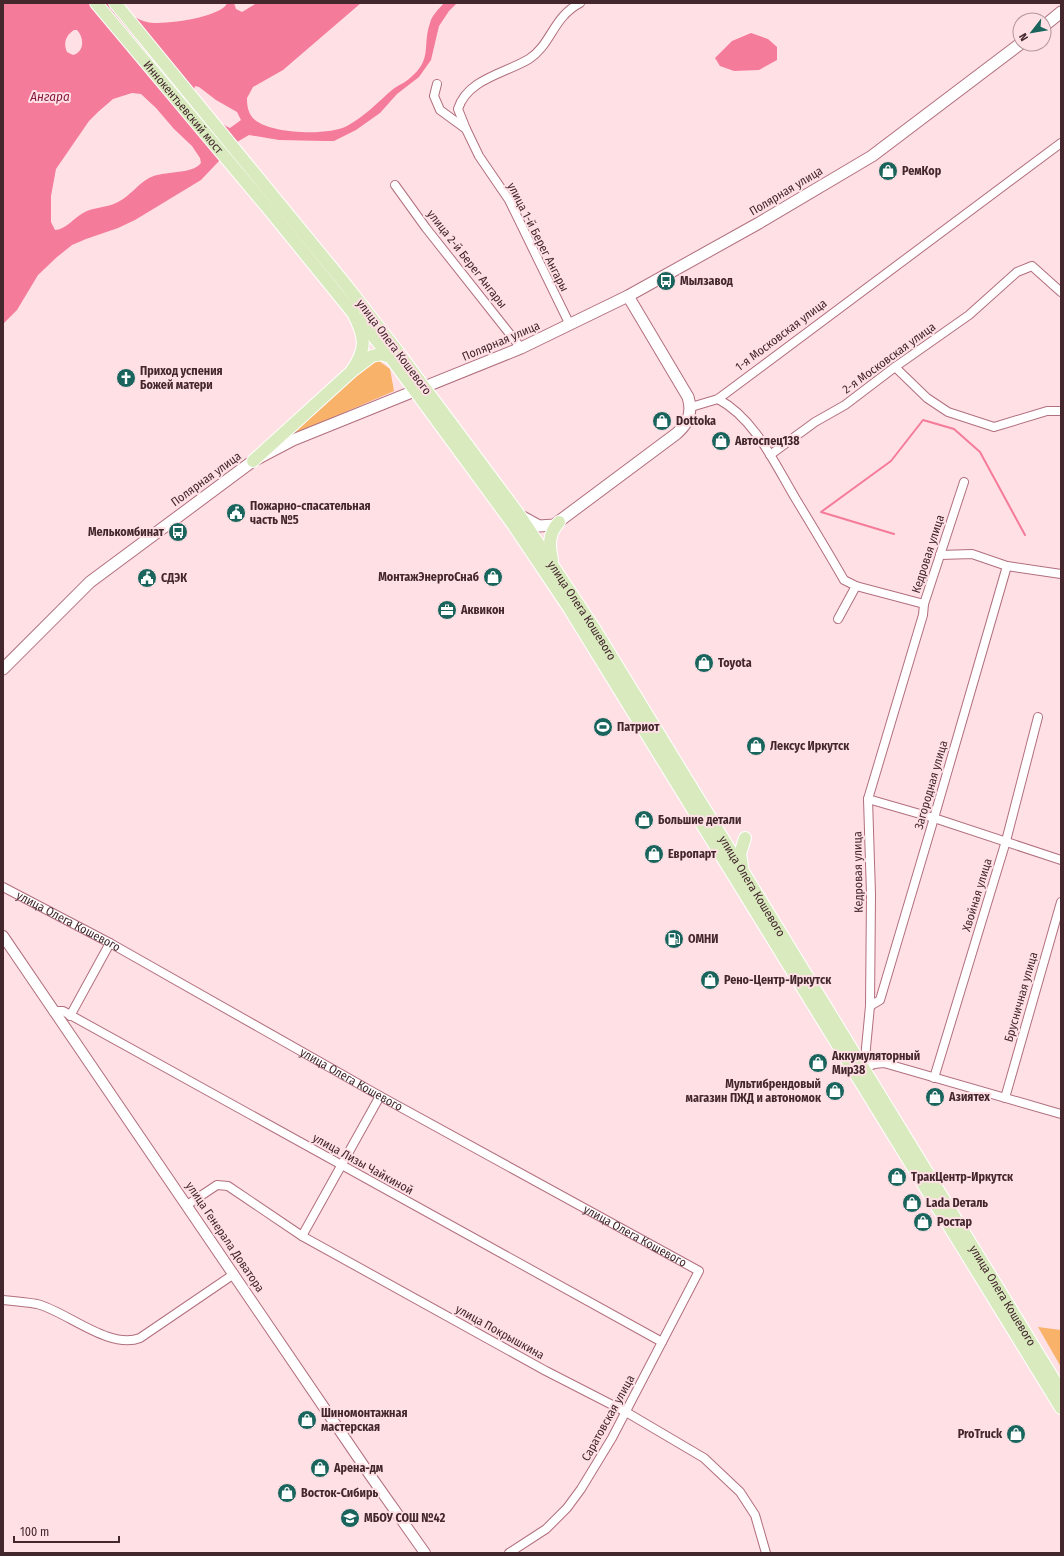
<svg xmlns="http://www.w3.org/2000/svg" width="1064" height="1556" viewBox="0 0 1064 1556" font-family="'Fira Sans Condensed',sans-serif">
	<rect width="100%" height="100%" fill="#ffe0e5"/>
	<g fill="#f8b26a">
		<polygon points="379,361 390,369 394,391 292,435 292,432 365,366"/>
		<polygon points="1038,1327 1061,1330 1061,1367"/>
	</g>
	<g fill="#f57b9a" fill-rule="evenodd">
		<path d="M3,3h121c3,10 13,17 23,19 14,4 76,-5 80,-19h7l2,6 6,3 15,-9h104l-78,67 -30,17 -6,11c0,8 1,16 8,22 17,14 73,16 92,6 17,-9 31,-24 45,-36 6,-5 13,-7 18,-12 23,-19 12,-32 20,-55 2,-8 9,-14 14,-20h13l-8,8 -10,15 -8,34 -12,17 -22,17 -17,19 -24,17 -22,11h-10l-45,-1 -30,-5 -12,7 -36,38 -66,40 -17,8 -32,11 -14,6 -15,12 -19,18 -21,35 -14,14zM74,30h3c7,7 8,22 -4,25l-6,-3c-4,-9 -1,-17 7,-22zM195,86l4,1 17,13 21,12 4,8 -11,8c-15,-6 -27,-25 -36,-38zM132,93l9,1 15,14 18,21 18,17 8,12 1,5c-9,12 -37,7 -52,15 -12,7 -19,18 -31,24 -11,6 -25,5 -35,11 -9,5 -18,17 -28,17l-4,-8v-26l5,-27 33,-48 9,-9 15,-13z"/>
		<polygon points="751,33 768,39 777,47 777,60 759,70 734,71 720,66 715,58 732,41"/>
	</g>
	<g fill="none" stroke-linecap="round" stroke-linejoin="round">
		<polyline stroke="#f57b9a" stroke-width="2" points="894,534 821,512 891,461 923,420 954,429 980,452 1025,535"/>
		<defs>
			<g id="minor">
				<polyline points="437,84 434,96 440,110 466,129 479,156 509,200 570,325"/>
				<path d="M466,129l-8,-20c9,-30 48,-36 71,-50 22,-14 24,-42 51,-56"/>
				<polyline points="395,185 426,228 521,348"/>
				<polyline points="895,367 927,398 948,412 994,427 1047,411 1061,411"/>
				<path d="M718,399c36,19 56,63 76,97 17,28 34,56 50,84l12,6 68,18"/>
				<polyline points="691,407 718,399 1061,143"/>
				<polyline points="770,455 815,422 845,405 895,367 969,315 1017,272 1032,266 1061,292"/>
				<polyline points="964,482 924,604 923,615 868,799 871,894 870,1006 864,1069 874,1064 884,1063 1061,1114"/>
				<polyline points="940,555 972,554 1007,566 1061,574"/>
				<polyline points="838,619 856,586"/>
				<polyline points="868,799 934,818 1061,860"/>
				<path id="s1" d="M3,887l107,56 270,153 319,175 -87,167 -31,51 -14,19 -21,21 -37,24"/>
				<polyline points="870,1006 880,1000 934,818 1007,566"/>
				<polyline points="53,1011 63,1011 662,1342"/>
				<polyline points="70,1016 110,943"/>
				<polyline points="934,1078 1006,841 1038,717"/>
				<polyline points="1005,1098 1061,902"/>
				<polyline points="187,1205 217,1185 228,1186 302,1236 546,1371 626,1412 704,1458 740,1492 755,1515 766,1553"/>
				<polyline points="302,1236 380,1096"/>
				<path d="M3,1300c11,1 23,2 34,4 29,7 72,46 103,34l94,-64"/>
			</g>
			<polyline id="tertiary" points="3,936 372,1478 425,1553"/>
			<g id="secondary">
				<polyline points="1044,26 1061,12"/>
				<path d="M521,516l18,10 15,-1 122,-91c12,-10 17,-21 12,-37l-60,-101"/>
				<polyline points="3,669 90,582 253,461 293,440 521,348 628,296 759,223 872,156 1020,44"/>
			</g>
			<g id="primary">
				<path id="s2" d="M96,3l175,209 82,101c13,25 14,36 -2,59"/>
				<polyline points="115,3 346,285 398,352"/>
				<polyline points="360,320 390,357"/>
				<polyline points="253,461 351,372 372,356 382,354 391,358"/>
				<path id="s3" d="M520,516l74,112 467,763"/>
				<polyline points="512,523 569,608 1061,1408"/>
				<path d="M552,560c-3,-14 -4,-26 7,-38"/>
				<polyline points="742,866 740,854 745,838"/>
			</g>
		</defs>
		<use href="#minor" stroke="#b26f7e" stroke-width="10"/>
		<use href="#tertiary" stroke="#b26f7e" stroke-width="12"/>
		<use href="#secondary" stroke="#b26f7e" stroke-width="13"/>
		<use href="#primary" stroke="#fff" stroke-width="14"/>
		<use href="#minor" stroke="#fff" stroke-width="8"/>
		<use href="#tertiary" stroke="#fff" stroke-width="10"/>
		<use href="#secondary" stroke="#fff" stroke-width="11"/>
		<use href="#primary" stroke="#daeabf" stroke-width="12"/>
		<defs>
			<g id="primary-bridge">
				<polyline points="398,352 520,516"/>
				<polyline points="391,358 512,523"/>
			</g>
		</defs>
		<use href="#primary-bridge" stroke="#fff" stroke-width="14" stroke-linecap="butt"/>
		<use href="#primary-bridge" stroke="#daeabf" stroke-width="12"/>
	</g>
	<defs>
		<symbol id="shop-disc" viewBox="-11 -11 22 22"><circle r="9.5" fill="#19655d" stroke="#ffe0e5"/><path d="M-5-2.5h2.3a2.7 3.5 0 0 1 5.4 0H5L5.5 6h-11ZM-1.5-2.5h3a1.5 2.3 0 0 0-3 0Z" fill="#fff"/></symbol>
		<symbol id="bus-disc" viewBox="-11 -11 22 22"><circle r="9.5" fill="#19655d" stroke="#ffe0e5"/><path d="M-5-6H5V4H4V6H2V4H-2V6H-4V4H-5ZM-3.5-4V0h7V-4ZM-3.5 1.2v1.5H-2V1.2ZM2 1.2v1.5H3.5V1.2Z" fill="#fff"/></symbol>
		<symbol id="church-disc" viewBox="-11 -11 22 22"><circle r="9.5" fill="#19655d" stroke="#ffe0e5"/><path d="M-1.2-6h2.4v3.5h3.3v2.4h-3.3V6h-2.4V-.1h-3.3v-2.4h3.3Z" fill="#fff"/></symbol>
		<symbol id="civic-disc" viewBox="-11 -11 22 22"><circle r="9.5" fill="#19655d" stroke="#ffe0e5"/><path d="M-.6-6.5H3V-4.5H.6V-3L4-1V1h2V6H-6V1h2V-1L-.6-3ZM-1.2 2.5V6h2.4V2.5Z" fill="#fff"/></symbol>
		<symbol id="office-disc" viewBox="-11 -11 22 22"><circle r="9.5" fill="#19655d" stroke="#ffe0e5"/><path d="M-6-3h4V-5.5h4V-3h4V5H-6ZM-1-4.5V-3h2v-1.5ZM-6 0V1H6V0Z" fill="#fff"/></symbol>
		<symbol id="stadium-disc" viewBox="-11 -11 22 22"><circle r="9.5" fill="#19655d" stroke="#ffe0e5"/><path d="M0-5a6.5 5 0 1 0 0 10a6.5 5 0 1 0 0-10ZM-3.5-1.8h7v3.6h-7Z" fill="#fff"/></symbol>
		<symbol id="fuel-disc" viewBox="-11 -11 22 22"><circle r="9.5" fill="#19655d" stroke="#ffe0e5"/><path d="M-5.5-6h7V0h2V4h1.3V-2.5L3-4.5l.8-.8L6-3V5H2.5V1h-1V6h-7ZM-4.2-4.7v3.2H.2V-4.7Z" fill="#fff"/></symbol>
		<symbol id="school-disc" viewBox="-11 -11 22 22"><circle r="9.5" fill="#19655d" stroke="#ffe0e5"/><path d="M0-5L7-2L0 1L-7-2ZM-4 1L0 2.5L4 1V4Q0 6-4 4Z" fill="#fff"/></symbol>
	</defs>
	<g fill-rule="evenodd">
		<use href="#shop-disc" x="877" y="160" width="22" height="22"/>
		<use href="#bus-disc" x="655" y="270" width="22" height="22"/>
		<use href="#church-disc" x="115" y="367" width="22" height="22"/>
		<use href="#shop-disc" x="651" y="410" width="22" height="22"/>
		<use href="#shop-disc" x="710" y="430" width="22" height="22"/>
		<use href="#civic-disc" x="225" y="502" width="22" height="22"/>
		<use href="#bus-disc" x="167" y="521" width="22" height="22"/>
		<use href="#shop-disc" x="482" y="566" width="22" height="22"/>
		<use href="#civic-disc" x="136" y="567" width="22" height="22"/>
		<use href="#office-disc" x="436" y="599" width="22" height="22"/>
		<use href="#shop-disc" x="693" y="652" width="22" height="22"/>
		<use href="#stadium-disc" x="592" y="716" width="22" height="22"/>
		<use href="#shop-disc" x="745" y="735" width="22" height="22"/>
		<use href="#shop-disc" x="633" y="809" width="22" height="22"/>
		<use href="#shop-disc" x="643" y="843" width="22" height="22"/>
		<use href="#fuel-disc" x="663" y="928" width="22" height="22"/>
		<use href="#shop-disc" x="699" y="969" width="22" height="22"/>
		<use href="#shop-disc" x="807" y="1052" width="22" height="22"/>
		<use href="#shop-disc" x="824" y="1080" width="22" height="22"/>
		<use href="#shop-disc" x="924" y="1086" width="22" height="22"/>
		<use href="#shop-disc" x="886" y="1166" width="22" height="22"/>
		<use href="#shop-disc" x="901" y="1192" width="22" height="22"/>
		<use href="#shop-disc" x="912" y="1211" width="22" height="22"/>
		<use href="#shop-disc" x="296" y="1409" width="22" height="22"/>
		<use href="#shop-disc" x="1005" y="1423" width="22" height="22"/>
		<use href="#shop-disc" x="309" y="1457" width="22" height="22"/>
		<use href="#shop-disc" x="276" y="1482" width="22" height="22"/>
		<use href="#school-disc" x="339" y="1507" width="22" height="22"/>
	</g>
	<g text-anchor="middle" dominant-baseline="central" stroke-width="4" stroke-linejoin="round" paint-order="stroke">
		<g font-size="12" fill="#43272d" stroke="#ffe0e5">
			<text stroke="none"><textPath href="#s2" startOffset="136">Иннокентьевский мост</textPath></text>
			<text transform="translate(786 191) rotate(-31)">Полярная улица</text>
			<text transform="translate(538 237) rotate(63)">улица 1-й Берег Ангары</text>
			<text transform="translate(467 259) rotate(52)">улица 2-й Берег Ангары</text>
			<text transform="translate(781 335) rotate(-37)">1-я Московская улица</text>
			<text transform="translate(501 341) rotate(-23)">Полярная улица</text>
			<text transform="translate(394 347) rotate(53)">улица Олега Кошевого</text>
			<text transform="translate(889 358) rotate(-36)">2-я Московская улица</text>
			<text transform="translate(206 479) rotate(-36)">Полярная улица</text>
			<text transform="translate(928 554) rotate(-72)">Кедровая улица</text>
			<text stroke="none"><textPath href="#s3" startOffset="113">улица Олега Кошевого</textPath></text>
			<text transform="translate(931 785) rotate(-74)">Загородная улица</text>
			<text transform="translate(858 872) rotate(-91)">Кедровая улица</text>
			<text stroke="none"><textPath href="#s3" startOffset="437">улица Олега Кошевого</textPath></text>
			<text transform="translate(977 895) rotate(-73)">Хвойная улица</text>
			<text stroke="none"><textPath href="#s1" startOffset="74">улица Олега Кошевого</textPath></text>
			<text transform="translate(1021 997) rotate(-74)">Брусничная улица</text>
			<text stroke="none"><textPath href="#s1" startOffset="398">улица Олега Кошевого</textPath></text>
			<text transform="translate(363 1164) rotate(29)">улица Лизы Чайкиной</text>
			<text stroke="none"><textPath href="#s1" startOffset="722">улица Олега Кошевого</textPath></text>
			<text transform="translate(225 1237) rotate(56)">улица Генерала Доватора</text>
			<text stroke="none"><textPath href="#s3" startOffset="917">улица Олега Кошевого</textPath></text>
			<text transform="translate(500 1332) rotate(29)">улица Покрышкина</text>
			<text transform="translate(608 1418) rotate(-61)">Саратовская улица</text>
		</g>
		<g font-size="12" font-weight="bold" fill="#43272d" stroke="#ffe0e5" text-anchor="start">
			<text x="902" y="171">РемКор</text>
			<text x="680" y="281">Мылзавод</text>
			<text x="140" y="371">Приход успения<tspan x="140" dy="14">Божей матери</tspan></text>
			<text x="676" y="421">Dottoka</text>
			<text x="735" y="441">Автоспец138</text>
			<text x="250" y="506">Пожарно-спасательная<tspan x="250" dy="14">часть №5</tspan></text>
			<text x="164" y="532" text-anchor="end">Мелькомбинат</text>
			<text x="479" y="577" text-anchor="end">МонтажЭнергоСнаб</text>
			<text x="161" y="578">СДЭК</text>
			<text x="461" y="610">Аквикон</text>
			<text x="718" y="663">Toyota</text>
			<text x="617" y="727">Патриот</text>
			<text x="770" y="746">Лексус Иркутск</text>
			<text x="658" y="820">Большие детали</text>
			<text x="668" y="854">Европарт</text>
			<text x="688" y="939">ОМНИ</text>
			<text x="724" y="980">Рено-Центр-Иркутск</text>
			<text x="832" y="1056">Аккумуляторный<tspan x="832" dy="14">Мир38</tspan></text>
			<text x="821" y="1084" text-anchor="end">Мультибрендовый<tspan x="821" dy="14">магазин ПЖД и автономок</tspan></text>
			<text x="949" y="1097">Азиятех</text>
			<text x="911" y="1177">ТракЦентр-Иркутск</text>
			<text x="926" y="1203">Lada Dеталь</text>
			<text x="937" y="1222">Ростар</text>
			<text x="321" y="1413">Шиномонтажная<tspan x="321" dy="14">мастерская</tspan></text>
			<text x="1002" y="1434" text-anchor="end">ProTruck</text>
			<text x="334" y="1468">Арена-дм</text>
			<text x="301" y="1493">Восток-Сибирь</text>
			<text x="364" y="1518">МБОУ СОШ №42</text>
		</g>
		<g font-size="13" font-style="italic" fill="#871941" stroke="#ffe0e5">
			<text x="50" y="96">Ангара</text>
		</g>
	</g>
	<rect width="1064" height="1556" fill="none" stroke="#43272d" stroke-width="8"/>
	<g transform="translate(1032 32) rotate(239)"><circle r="19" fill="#ffe0e5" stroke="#b4969b"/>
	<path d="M0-3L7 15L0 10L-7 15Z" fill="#19655d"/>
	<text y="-6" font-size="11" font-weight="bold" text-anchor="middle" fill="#43272d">N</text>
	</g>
	<path d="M14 1536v6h105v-6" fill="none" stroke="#43272d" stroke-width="2"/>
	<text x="20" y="1536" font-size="12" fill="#43272d" stroke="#ffe0e5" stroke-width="3" paint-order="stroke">100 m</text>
</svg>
